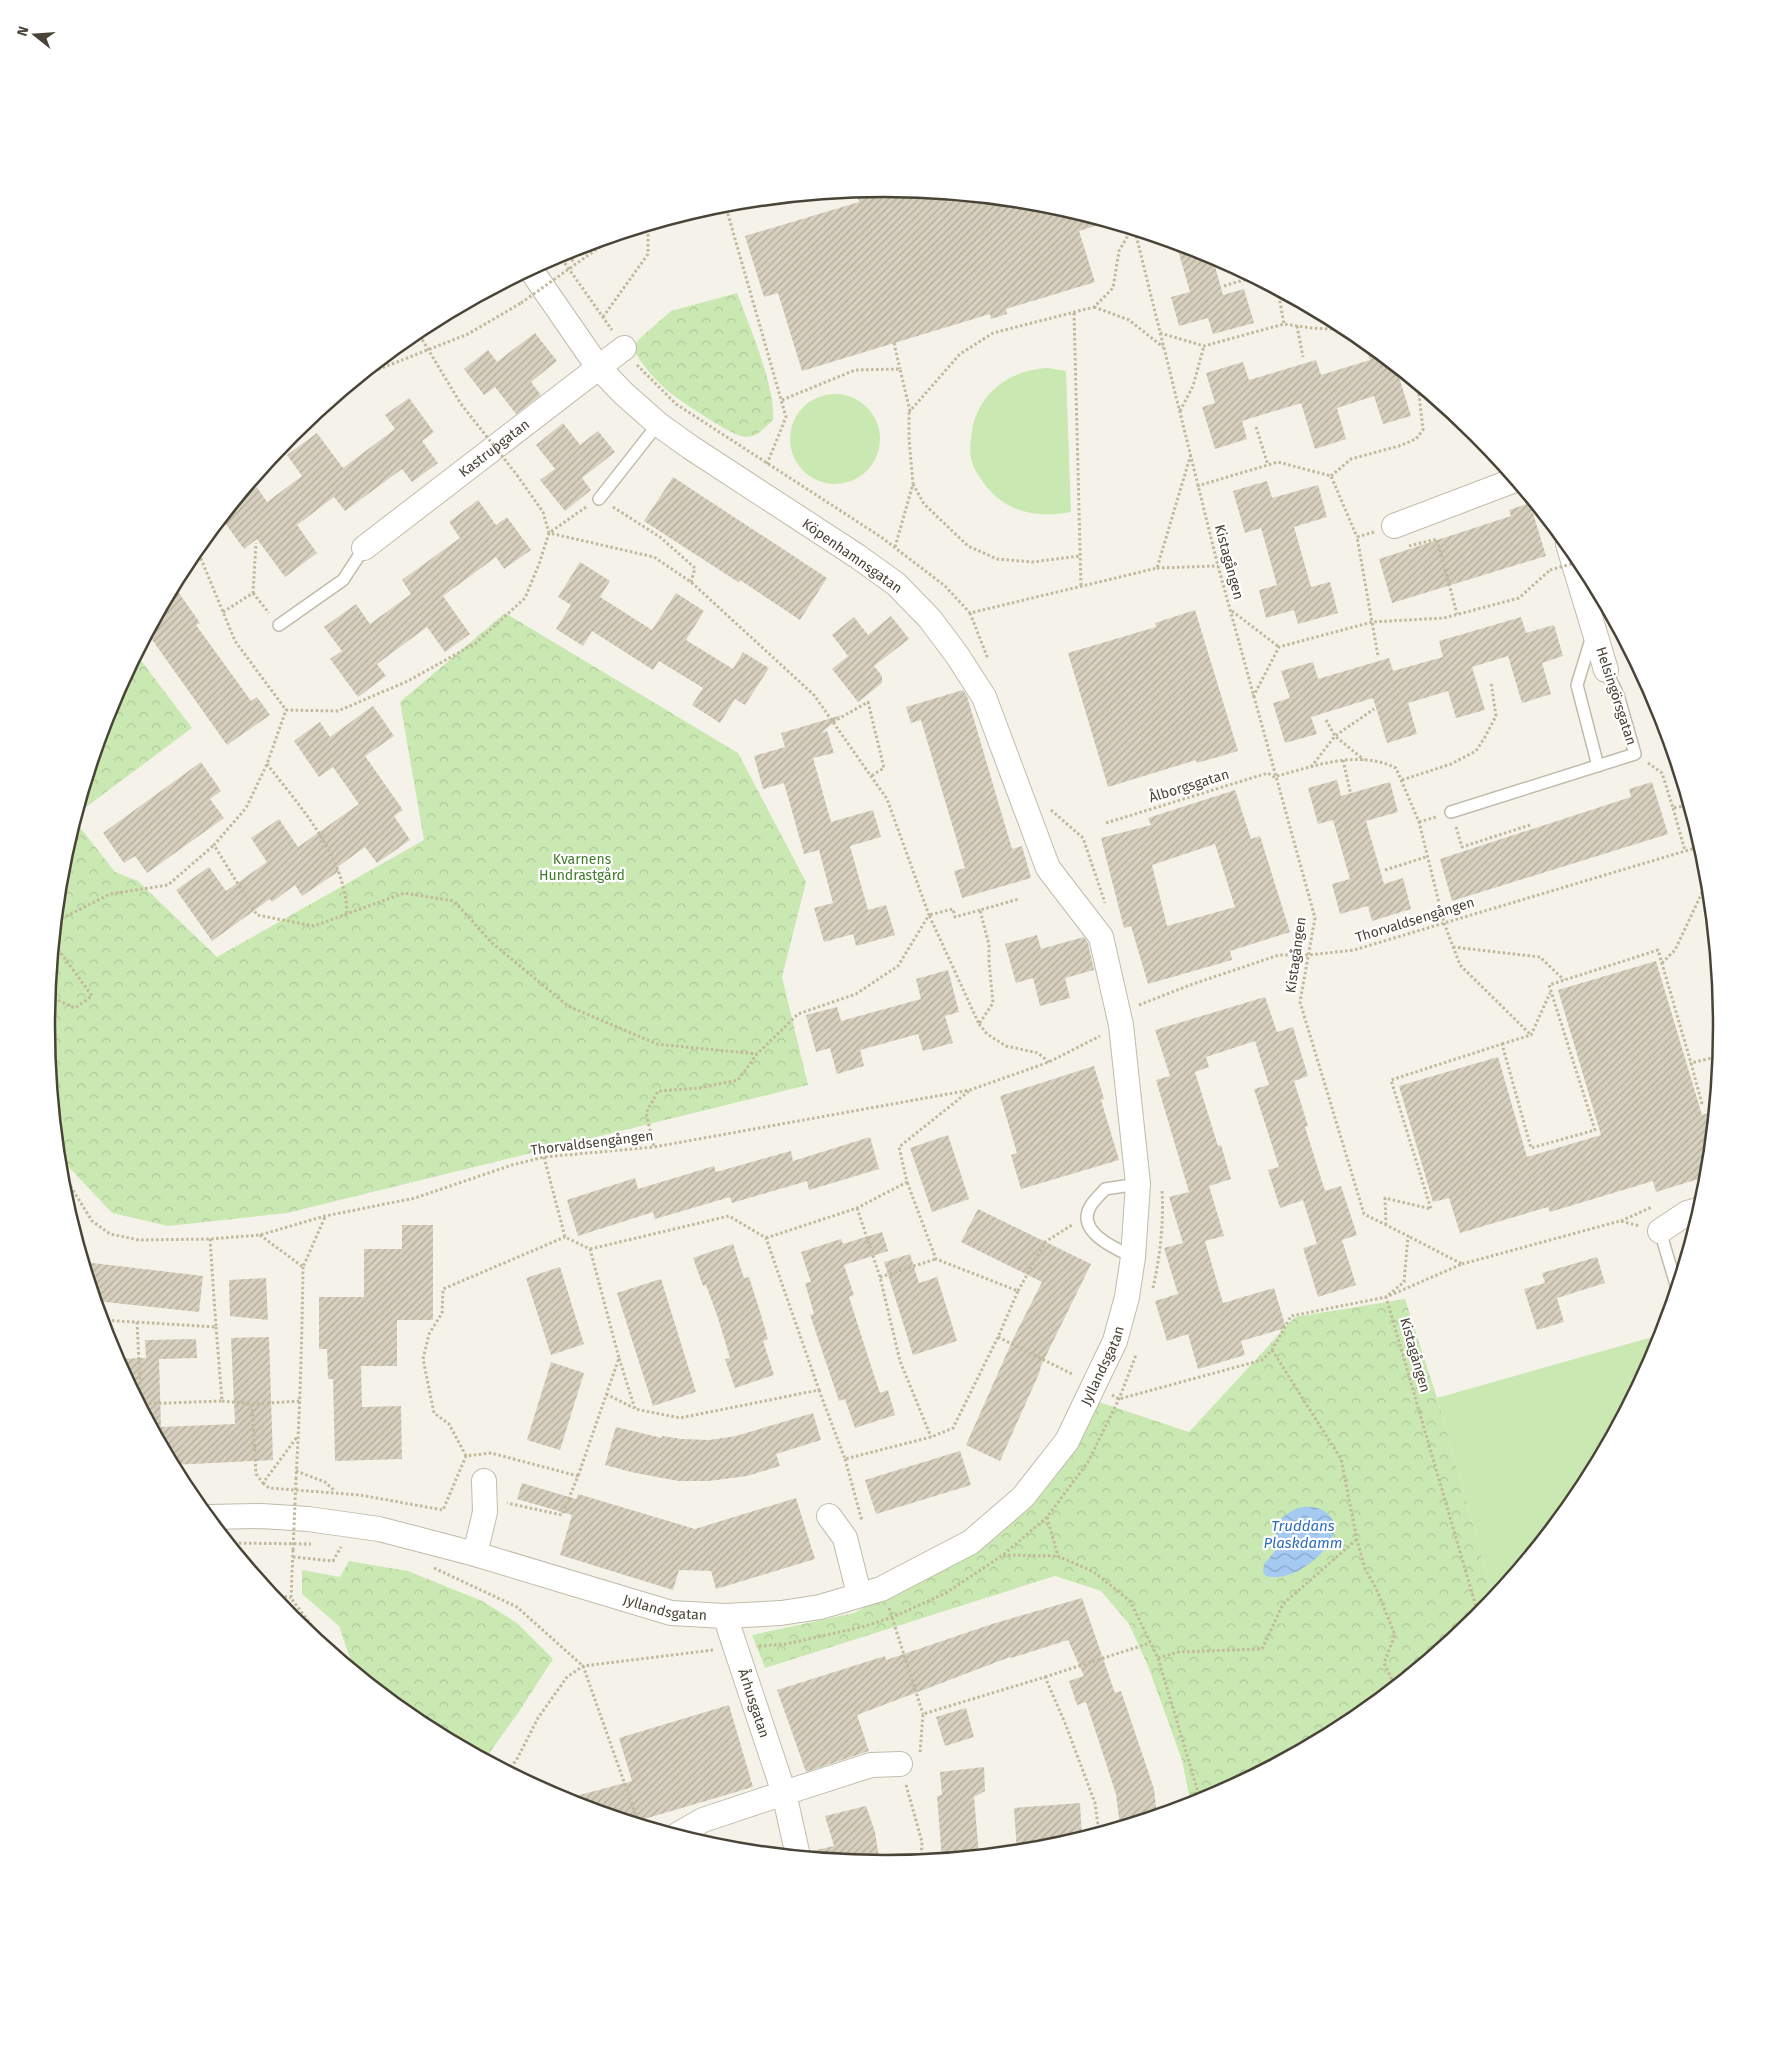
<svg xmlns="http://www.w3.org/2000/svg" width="1769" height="2053" viewBox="0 0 1769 2053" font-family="'Fira Sans',sans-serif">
	<defs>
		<pattern id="forest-crowns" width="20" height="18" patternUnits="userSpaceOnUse" patternTransform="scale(1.25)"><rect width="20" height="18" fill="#cae9b2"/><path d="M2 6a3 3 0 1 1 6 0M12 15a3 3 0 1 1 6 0" fill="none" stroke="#afc99a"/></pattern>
		<pattern id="water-waves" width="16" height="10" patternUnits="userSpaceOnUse" patternTransform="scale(1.25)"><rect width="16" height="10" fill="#a5caf1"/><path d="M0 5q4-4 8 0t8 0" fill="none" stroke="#88a6c4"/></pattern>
		<pattern id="building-hatch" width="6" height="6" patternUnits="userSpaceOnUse" patternTransform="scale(1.25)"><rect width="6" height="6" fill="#d7d0be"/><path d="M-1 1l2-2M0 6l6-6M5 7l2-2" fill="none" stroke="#b0aa9b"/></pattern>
	</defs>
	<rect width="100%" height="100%" fill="#f5f3e9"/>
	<g fill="#cae9b2">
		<path d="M1047,368l19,3 5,141c-35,7 -67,0 -88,-30 -5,-7 -11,-16 -12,-24 -2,-9 0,-18 1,-27 6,-38 38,-61 75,-63z"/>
		<circle cx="835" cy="439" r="45"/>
		<polygon points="1656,1336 1659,1348 1581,1492 1494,1599 1437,1398"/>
	</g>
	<g fill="url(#forest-crowns)">
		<path d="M737,293c12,32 39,95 36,127 -8,7 -16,18 -28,17 -15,-2 -63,-35 -76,-45 -14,-12 -28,-28 -36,-44l5,-8 33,-29z"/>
		<polygon points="505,613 738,753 806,882 782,977 808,1085 287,1213 168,1226 112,1213 65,1163 59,1151 46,1026 62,863 75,821 115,872 138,881 217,957 424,840 400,702"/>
		<polygon points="137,655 192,728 78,813 110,705"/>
		<polygon points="1405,1299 1437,1398 1494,1599 1477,1619 1350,1724 1205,1801 1191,1805 1182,1760 1148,1666 1129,1624 1101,1591 1055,1576 765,1668 752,1635 854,1613 992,1537 1083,1434 1099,1402 1189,1432 1295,1317"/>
		<polygon points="349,1561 408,1571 482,1601 517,1623 553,1659 518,1713 485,1759 419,1723 354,1670 339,1626 302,1594 302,1570 340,1577"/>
	</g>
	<path fill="url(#water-waves)" d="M1303,1507c15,-1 25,3 32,17 -1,7 -2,16 -7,22 -14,17 -39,36 -62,30l-3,-4 1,-8 13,-15c1,-6 -1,-10 -1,-16 -1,-14 14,-23 27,-26z"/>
	<g fill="url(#building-hatch)" fill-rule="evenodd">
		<polygon points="885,188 1048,204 1107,222 1079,231 1095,282 1006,309 1007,314 991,319 990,314 802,371 778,293 764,297 745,236 859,202 856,191"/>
		<polygon points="1176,243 1212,256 1223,295 1244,289 1254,323 1213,334 1208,318 1179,326 1171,297 1190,292"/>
		<polygon points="535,333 557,361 531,382 541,395 516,414 495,387 484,395 464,369 488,350 497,362"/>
		<polygon points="1364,341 1396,367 1411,416 1383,424 1374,396 1337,408 1346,439 1315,449 1301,403 1242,421 1247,439 1215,449 1202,407 1215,403 1206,373 1243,362 1249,380 1316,360 1321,375 1370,360"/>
		<polygon points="409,398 434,432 422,441 438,463 412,482 402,469 345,511 334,497 297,525 317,553 285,577 257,539 244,549 222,519 234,504 257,487 267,502 302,476 287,455 317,433 343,468 395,429 385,415"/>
		<polygon points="563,423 580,445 598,431 615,452 582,478 591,490 565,511 540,480 555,469 536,445"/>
		<polygon points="673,477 827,578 800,620 740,580 738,582 644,521"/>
		<polygon points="1267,481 1272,498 1318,485 1327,517 1294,527 1311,587 1330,582 1338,613 1298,624 1294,610 1266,618 1259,590 1277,585 1261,528 1245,533 1233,491"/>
		<polygon points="478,500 496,525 507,517 531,550 504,569 496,557 443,596 470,634 445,652 427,627 377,664 386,676 358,697 330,659 342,651 324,627 356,604 370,624 411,594 402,580 460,538 449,522"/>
		<polygon points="1530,503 1546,556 1392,603 1379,559 1511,516 1509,510"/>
		<polygon points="580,562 610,581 600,597 652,630 676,593 704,611 686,640 733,669 743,652 769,668 745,705 735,699 720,723 692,705 703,688 659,661 653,670 592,631 583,646 556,629 571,605 558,597"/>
		<polygon points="174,586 200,623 196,625 251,701 257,697 270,715 227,745 148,634"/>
		<polygon points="1195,610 1238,751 1197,763 1196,760 1108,787 1068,653 1156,627 1155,623"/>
		<polygon points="891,616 909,639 874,666 882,676 882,683 858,702 832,669 848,656 832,635 854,617 868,635"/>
		<polygon points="1521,617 1526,633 1554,625 1563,656 1542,663 1551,694 1522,703 1508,656 1472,667 1485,710 1456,718 1448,691 1408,703 1417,734 1387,743 1373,698 1311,717 1317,734 1285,743 1273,703 1290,698 1281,671 1313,662 1318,679 1389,658 1393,671 1443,657 1439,641"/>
		<polygon points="963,690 967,696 1012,849 1022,846 1031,878 962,898 954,871 965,868 921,720 911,723 906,707"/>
		<polygon points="373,706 394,736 365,756 403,810 394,816 410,840 377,863 365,847 336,868 339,871 302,896 295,885 272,902 270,899 212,941 176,890 209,867 226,891 267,862 251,838 279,819 298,847 359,804 333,767 319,777 294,741 320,722 330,737"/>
		<polygon points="842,715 821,733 827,731 834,753 813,758 831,822 873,810 881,837 850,846 868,910 886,905 895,935 856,946 853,934 824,942 814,908 833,903 819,850 804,854 784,783 763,789 754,756 785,747 781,733"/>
		<polygon points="201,762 221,791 210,799 224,818 147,873 135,856 124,863 103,833"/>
		<polygon points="1337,780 1341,796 1390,782 1398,812 1366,821 1384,884 1403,878 1411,909 1372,921 1368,906 1340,914 1332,884 1350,879 1333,820 1318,824 1308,788"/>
		<polygon points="1652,782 1668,834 1452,901 1440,859 1631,797 1629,789"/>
		<path d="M1235,790l16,49 9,-3 30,96 -60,19 2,9 -84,24 -17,-58 -7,2 -23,-90 50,-13 -3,-7zM1215,844l20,63 -68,19 -15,-61z"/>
		<polygon points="1037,935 1041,949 1084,937 1088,943 1094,970 1065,978 1070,998 1040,1006 1033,978 1016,983 1005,944"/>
		<polygon points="1656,961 1702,1115 1714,1111 1708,1176 1656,1192 1653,1181 1550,1212 1548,1207 1460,1233 1449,1198 1433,1202 1399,1086 1498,1057 1527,1157 1601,1135 1558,990"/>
		<polygon points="948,970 959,1012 945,1016 953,1043 923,1051 918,1034 860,1050 864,1066 837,1074 830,1048 816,1052 806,1015 837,1007 841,1021 921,999 916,979"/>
		<polygon points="1265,997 1277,1032 1293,1027 1308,1076 1294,1081 1308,1126 1305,1127 1325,1191 1341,1186 1357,1235 1342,1240 1356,1285 1318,1297 1303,1248 1317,1244 1303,1200 1280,1208 1268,1170 1279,1167 1254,1089 1269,1085 1255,1041 1206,1057 1209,1067 1195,1072 1218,1146 1221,1145 1231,1179 1209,1186 1224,1236 1205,1241 1223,1303 1274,1288 1286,1328 1241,1341 1245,1355 1198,1369 1188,1334 1167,1341 1155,1301 1178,1294 1164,1248 1183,1243 1169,1197 1189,1192 1156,1080 1170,1076 1155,1030"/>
		<polygon points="1094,1066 1104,1099 1101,1100 1119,1160 1021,1189 1011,1155 1017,1153 1000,1096"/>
		<polygon points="948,1135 969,1199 932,1212 910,1148"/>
		<polygon points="870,1137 879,1169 809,1190 807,1181 732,1203 730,1197 655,1219 653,1212 578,1236 567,1200 635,1178 638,1189 714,1166 716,1172 791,1151 793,1161"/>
		<polygon points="978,1209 1091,1264 1040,1368 1041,1369 1000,1461 966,1445 1014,1337 1042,1282 961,1242"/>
		<polygon points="402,1225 433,1225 433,1320 397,1320 397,1366 361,1366 362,1407 401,1406 402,1459 335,1461 333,1379 328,1379 327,1349 319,1349 319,1297 364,1297 364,1249 402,1249"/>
		<polygon points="882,1232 888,1251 844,1265 854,1295 849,1297 870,1363 880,1393 888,1390 895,1415 855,1428 845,1399 839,1401 810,1315 814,1314 805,1283 811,1282 801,1252 841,1239 843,1244"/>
		<polygon points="733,1244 744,1278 749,1277 758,1305 768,1339 763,1341 774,1375 735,1388 725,1359 730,1358 718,1318 706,1285 703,1286 693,1258"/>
		<polygon points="910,1254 919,1283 937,1277 957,1341 913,1355 884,1262"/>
		<polygon points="1597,1257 1605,1283 1557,1298 1564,1322 1537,1330 1524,1289 1545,1283 1542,1273"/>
		<polygon points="84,1262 203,1276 199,1312 96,1301"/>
		<polygon points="560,1267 584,1344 551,1355 526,1278"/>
		<polygon points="266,1278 268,1320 230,1316 229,1280"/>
		<polygon points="661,1279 696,1392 653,1406 617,1293"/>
		<polygon points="269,1337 273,1460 173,1465 117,1359 146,1358 145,1340 196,1339 197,1358 159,1359 161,1427 235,1424 231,1338"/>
		<polygon points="551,1362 584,1373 560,1450 527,1440"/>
		<polygon points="813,1413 821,1440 776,1454 780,1466 747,1476 709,1481 678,1481 631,1472 605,1465 616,1427 662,1438 662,1436 682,1439 709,1440 736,1436"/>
		<polygon points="960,1451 971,1485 876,1514 865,1480"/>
		<polygon points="522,1483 576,1499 578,1494 695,1529 796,1498 815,1559 716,1589 711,1571 679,1570 673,1590 560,1555 572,1515 517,1499"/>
		<polygon points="1082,1598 1115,1693 1121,1691 1154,1789 1157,1816 1120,1827 1116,1794 1086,1702 1077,1705 1069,1681 1084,1676 1068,1640 1011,1658 1010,1657 857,1715 869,1751 806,1772 777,1690 885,1656 886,1660 992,1624"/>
		<polygon points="729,1705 753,1787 634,1822 561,1800 632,1781 619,1738"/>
		<polygon points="966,1708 974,1737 945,1746 936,1717"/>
		<polygon points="984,1767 985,1791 974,1797 979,1855 942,1859 937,1796 942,1795 940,1772"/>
		<polygon points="1080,1803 1082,1838 1048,1849 1017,1852 1014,1808"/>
		<polygon points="866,1806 875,1832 880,1864 811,1858 811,1851 834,1846 825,1816"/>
	</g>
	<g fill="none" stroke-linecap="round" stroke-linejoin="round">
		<defs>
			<g id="service">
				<polyline points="599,499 658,424"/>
				<polyline points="279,625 343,580 364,548"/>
				<polyline points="1592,636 1577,685 1598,766"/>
				<polyline points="1451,812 1635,754 1618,695 1606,670"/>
				<polyline points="1660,1231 1677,1288"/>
				<path d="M1133,1257c-17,-8 -57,-25 -43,-50 3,-6 10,-12 15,-18l33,-5"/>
			</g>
			<g id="minor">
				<polyline points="1394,526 1515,480"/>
				<polyline points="1568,544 1606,670"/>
				<path id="s1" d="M364,548l260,-200"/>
				<polyline points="1660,1231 1687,1213 1701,1209"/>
				<polyline points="829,1516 845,1538 859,1594"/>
				<path id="s2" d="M208,1517l53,-1 47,3 71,10 96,25 196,59 54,3 56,-3 39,-6 61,-18 90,-47 52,-45 44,-56 48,-100 12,-44 6,-40 5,-73 -17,-159 -20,-88 -53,-69 -64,-171 -27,-42 -27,-36 -34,-35 -39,-28 -167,-109 -32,-23 -35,-31 -25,-26 -67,-97"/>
				<polyline points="475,1554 485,1512 484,1481"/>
				<path id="s3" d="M725,1616l59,177 14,63"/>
				<polyline points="677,1835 703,1820 784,1793 871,1765 900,1764"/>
			</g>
		</defs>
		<use href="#service" stroke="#c0bcab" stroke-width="14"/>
		<use href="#minor" stroke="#c0bcab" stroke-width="26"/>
		<g stroke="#c2b99c" stroke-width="3" stroke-dasharray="2.5 2.5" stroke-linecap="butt">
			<polyline points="725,204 786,417 767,464"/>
			<polyline points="1135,231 1218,566 1315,918 1300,1002 1364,1214 1408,1236 1404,1282 1386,1297 1479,1617"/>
			<polyline points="604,244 667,221"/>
			<polyline points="566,251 575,264"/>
			<polyline points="559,255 612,330"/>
			<polyline points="1224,286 1253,277"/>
			<polyline points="1278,291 1284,324"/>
			<polyline points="1094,307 1129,320 1163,347"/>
			<polyline points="1074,313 1081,587"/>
			<polyline points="603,317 648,254 648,227"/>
			<polyline points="1297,326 1303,357"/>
			<polyline points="417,331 461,404"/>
			<polyline points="1160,333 1204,346 1284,324 1311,328 1351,330"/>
			<polyline points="894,343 900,369"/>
			<polyline points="637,365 676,404 881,537 945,586 970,613 1157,568 1191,454"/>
			<polyline points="364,375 468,334 521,303"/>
			<polyline points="782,400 855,370 900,369 910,411 960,354 993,333 1094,307 1113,288 1119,251 1131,230"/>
			<polyline points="1180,411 1193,386 1204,346"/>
			<polyline points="1256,427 1268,465"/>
			<polyline points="517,475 543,512 549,533 654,557 691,582 814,695 887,799 929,915 898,966 856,994 798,1014 757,1054 738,1080 700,1088 658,1091 646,1113 654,1147"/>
			<polyline points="1331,476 1351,459 1399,446 1416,439 1423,430 1418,386"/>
			<polyline points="913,484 924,504 968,546 997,559 1032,562 1080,556"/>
			<polyline points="1197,486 1278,462 1331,476 1357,537"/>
			<polyline points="586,507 549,533 539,564 525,598 476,643 408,681 338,711 286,710 267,764 246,808 214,845 257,915 314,926 404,893 454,901 491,942 568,1006 657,1044 757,1054"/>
			<polyline points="613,507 660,537 695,568 691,582"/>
			<polyline points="1374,532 1357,537 1378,656"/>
			<polyline points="1409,546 1437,539 1457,614"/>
			<polyline points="895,547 913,484 909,439 909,409"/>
			<polyline points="197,549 235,641 286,710"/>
			<polyline points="1157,568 1218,566"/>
			<polyline points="253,593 269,613"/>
			<polyline points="1232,611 1279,647"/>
			<polyline points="223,612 253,593 256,543"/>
			<polyline points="970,613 988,659"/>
			<polyline points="1253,697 1279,647 1372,622 1444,618 1519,598 1550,570"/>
			<polyline points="1326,720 1335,736 1364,760"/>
			<polyline points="833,722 868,702 884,768 871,776"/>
			<polyline points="1343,760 1351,795"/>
			<polyline points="1648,763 1662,773 1673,808 1689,805"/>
			<path d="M267,764c34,44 78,91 80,149"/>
			<polyline points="1311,767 1335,736 1374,709"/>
			<path d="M1277,776c38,-10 81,-27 119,-8l23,54 25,101 16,42 71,70"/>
			<polyline points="1402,780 1451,764 1476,751 1485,737 1496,716 1491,682"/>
			<polyline points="1673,808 1685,851"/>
			<polyline points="1051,810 1083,838 1105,903"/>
			<polyline points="1419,822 1436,817"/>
			<polyline points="1106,823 1268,773 1277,779"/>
			<polyline points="1456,827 1462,847 1530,825"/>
			<polyline points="1385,870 1426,857"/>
			<polyline points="980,910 955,917 953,909 929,915 979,1024 993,1003 989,962 989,945 980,910 1019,899"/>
			<polyline points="57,921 110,894 168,885 214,845"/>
			<polyline points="1453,947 1540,957 1564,980"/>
			<polyline points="1662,963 1675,950 1708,880"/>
			<polyline points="49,996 75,1008 92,996 55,945 55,942"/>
			<polyline points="1139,1005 1190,985 1279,955 1309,955 1354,950 1702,846"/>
			<polyline points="979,1024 987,1034 1006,1046 1038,1053 1049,1062"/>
			<polyline points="1502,1044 1531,1035 1550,993"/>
			<polyline points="1702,1104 1691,1063 1720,1056"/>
			<polyline points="544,1157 565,1237 590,1249 619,1358 578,1476"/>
			<polyline points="60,1169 92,1221 110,1234 139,1240 210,1239 260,1235 325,1216 415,1198 512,1165 544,1157 654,1147 970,1090 1049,1062 1100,1036"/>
			<polyline points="857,1208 880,1277 900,1361 931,1437"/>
			<polyline points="1621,1221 1652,1207"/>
			<polyline points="1386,1225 1385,1198 1431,1209 1391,1080 1502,1044 1531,1148 1595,1130 1549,985 1658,950 1691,1063"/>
			<polyline points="260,1235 303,1267 325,1217"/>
			<polyline points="766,1238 857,1208 907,1182 899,1147 969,1091"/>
			<polyline points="590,1249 729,1216 766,1238 819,1390 680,1418 635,1409 619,1358"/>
			<polyline points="1462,1264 1620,1221 1640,1226"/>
			<polyline points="880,1277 936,1259"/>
			<path d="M1153,1288c7,-31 11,-66 9,-98"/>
			<polyline points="1018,1291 1045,1242 1072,1225"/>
			<polyline points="102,1320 216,1327 210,1239"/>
			<polyline points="137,1322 141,1404 222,1401 216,1327"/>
			<polyline points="998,1337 1074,1375"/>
			<polyline points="1272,1350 1341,1459 1357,1540 1365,1569 1376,1588 1395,1635 1384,1663 1395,1686"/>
			<polyline points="819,1390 845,1459 931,1437 953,1428 998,1337 1018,1291 936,1259 907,1182"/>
			<polyline points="606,1394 634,1408"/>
			<polyline points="1112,1395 1119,1399 1262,1360 1272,1350 1291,1316 1386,1297 1462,1264 1408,1236"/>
			<polyline points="222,1401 252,1404 301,1401"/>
			<polyline points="252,1404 256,1474 263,1483 297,1437"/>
			<polyline points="466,1456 449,1424 434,1413 423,1359 429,1334 442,1313 443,1289 565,1237"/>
			<polyline points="845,1459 862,1521"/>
			<polyline points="296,1471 325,1482 335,1491"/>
			<path d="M296,1479c4,-71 6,-141 7,-212"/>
			<polyline points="263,1483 269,1488 360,1495 443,1510 466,1456 491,1453 578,1476 562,1515 507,1503"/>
			<polyline points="1047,1517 1058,1556 1094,1572 1130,1601 1158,1658 1201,1802"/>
			<polyline points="229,1543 311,1544"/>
			<polyline points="293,1550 291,1598 331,1652"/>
			<polyline points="1003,1555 1058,1556"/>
			<polyline points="293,1557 333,1561 341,1547"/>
			<polyline points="434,1568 517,1607 583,1666 639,1824"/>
			<polyline points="270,1593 291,1598"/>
			<polyline points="889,1608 923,1714"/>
			<polyline points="759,1646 786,1644 862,1627 893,1617 946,1593 1003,1555 1047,1517 1088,1462 1119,1399 1136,1355"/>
			<polyline points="1158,1658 1178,1652 1262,1649 1283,1604 1356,1540"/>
			<polyline points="1045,1677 1150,1643"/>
			<polyline points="920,1752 923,1714 1045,1677 1065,1723 1095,1803 1099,1833"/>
			<polyline points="506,1770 516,1761 538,1718 567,1677 583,1666 713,1650"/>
			<polyline points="906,1785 922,1842 921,1861"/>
		</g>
		<use href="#service" stroke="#fff" stroke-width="11"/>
		<use href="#minor" stroke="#fff" stroke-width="24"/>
		<g stroke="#c2b99c" stroke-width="3" stroke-dasharray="2.5 2.5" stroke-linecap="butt">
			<polyline points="521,303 604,244"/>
			<polyline points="461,404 517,475"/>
			<polyline points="1550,570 1582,561"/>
			<polyline points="293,1550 296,1479"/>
		</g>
	</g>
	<g text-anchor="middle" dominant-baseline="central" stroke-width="4.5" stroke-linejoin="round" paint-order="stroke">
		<g font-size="14" fill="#494437" stroke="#fff">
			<text stroke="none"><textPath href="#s1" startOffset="164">Kastrupgatan</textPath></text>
			<text transform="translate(852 556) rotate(35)">Köpenhamnsgatan</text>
			<text transform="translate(1229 562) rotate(75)">Kistagången</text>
			<text transform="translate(1616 696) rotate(72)">Helsingörsgatan</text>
			<text transform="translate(1189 786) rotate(-17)">Ålborgsgatan</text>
			<text transform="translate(1415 920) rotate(-17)">Thorvaldsengången</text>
			<text transform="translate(1296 955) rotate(-82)">Kistagången</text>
			<text transform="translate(592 1143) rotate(-7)">Thorvaldsengången</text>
			<text transform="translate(1415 1355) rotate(74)">Kistagången</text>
			<text stroke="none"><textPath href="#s2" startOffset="1014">Jyllandsgatan</textPath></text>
			<text stroke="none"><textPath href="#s2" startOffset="469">Jyllandsgatan</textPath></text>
			<text stroke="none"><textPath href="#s3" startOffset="92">Århusgatan</textPath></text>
		</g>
		<g font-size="14" fill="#3f7c29" stroke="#fff">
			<text x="582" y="859">Kvarnens<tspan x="582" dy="16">Hundrastgård</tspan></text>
		</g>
		<g font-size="15" font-style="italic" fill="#2e6db7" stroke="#fff">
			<text x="1303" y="1526">Truddans<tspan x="1303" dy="17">Plaskdamm</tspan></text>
		</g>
	</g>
	<path d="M0 0H1769V2053H0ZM55 1026a829 829 0 1 1 1658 0a829 829 0 1 1-1658 0Z" fill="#fff" fill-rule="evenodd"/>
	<path fill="none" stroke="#494437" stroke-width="2.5" d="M55 1026a829 829 0 1 1 1658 0a829 829 0 1 1-1658 0Z"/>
	<g transform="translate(35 35) rotate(287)" stroke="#ffffff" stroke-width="4" paint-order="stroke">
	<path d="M0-4L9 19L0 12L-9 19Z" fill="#494437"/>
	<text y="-8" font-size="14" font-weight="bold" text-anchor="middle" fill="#494437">N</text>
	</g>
</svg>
